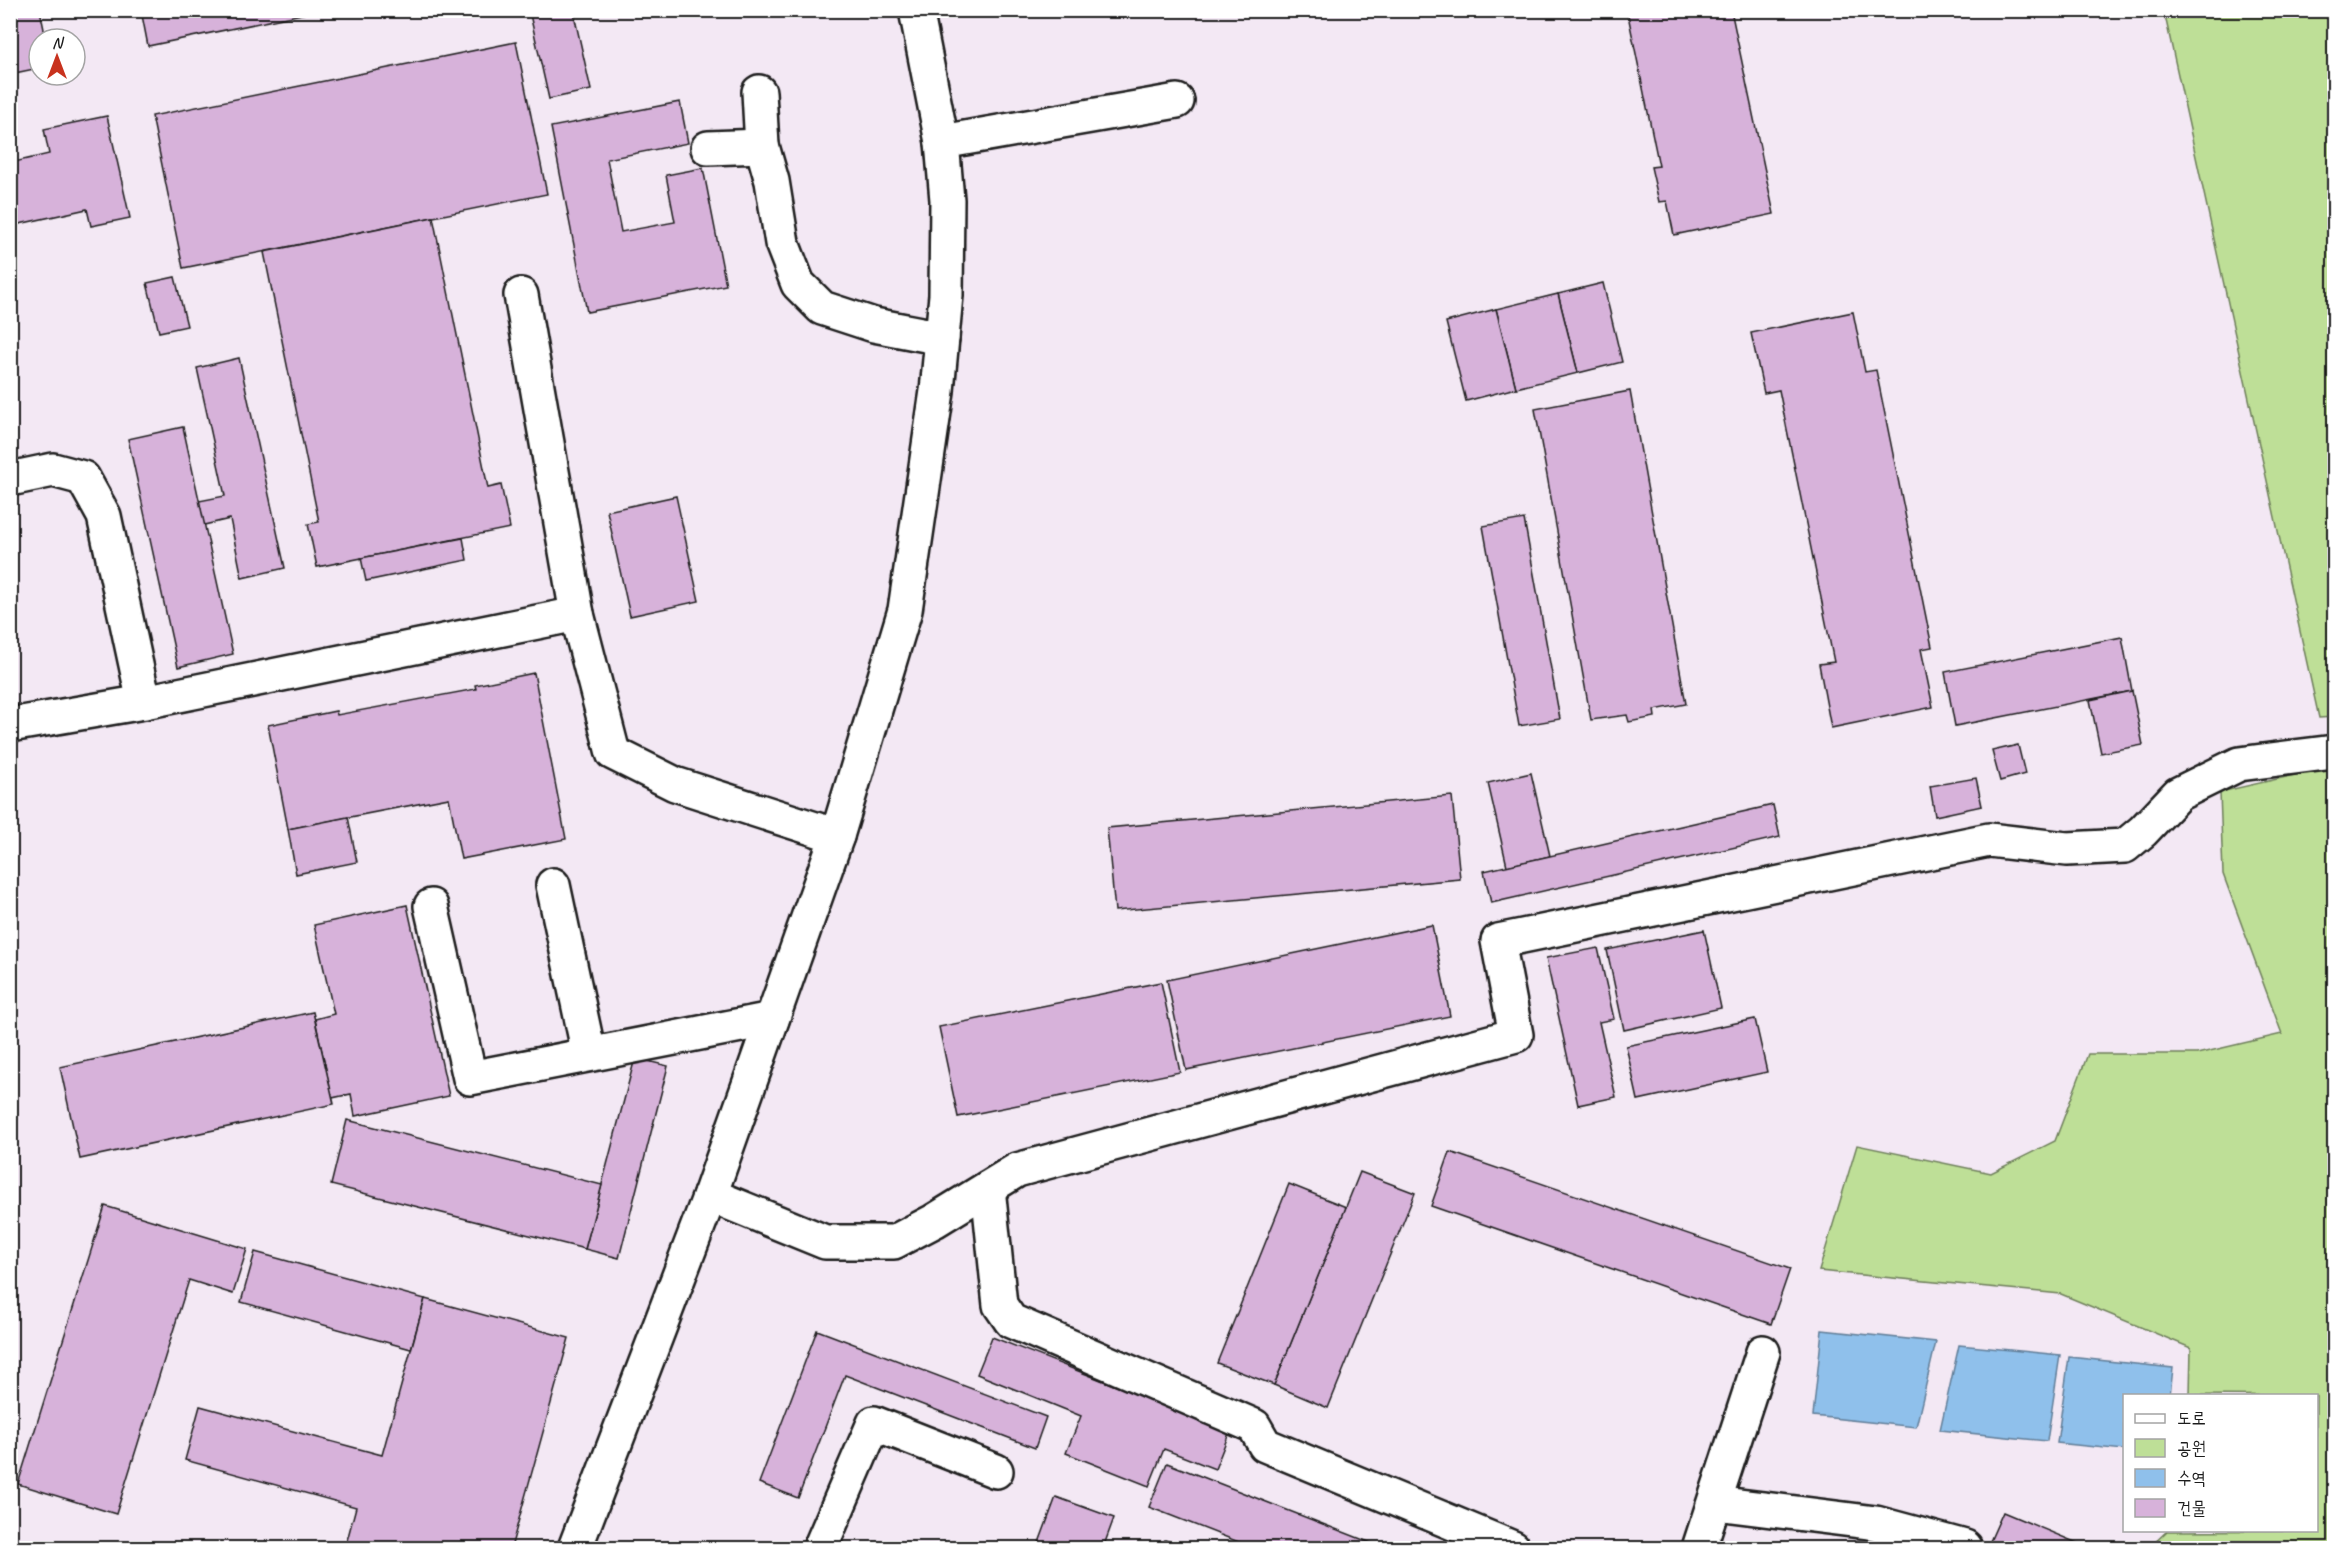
<svg xmlns="http://www.w3.org/2000/svg" width="2345" height="1559" viewBox="0 0 2345 1559" font-family="Caveat,'Poor Story',sans-serif">
	<rect width="100%" height="100%" fill="#f3e8f4"/>
	<filter id="ink" filterUnits="userSpaceOnUse"><feTurbulence type="fractalNoise" baseFrequency=".0167" numOctaves="2"/><feDisplacementMap in="SourceGraphic" scale="12" xChannelSelector="R" yChannelSelector="G"/><feConvolveMatrix kernelMatrix="1 2 1 2 8 2 1 2 1" color-interpolation-filters="sRGB"/></filter>
	<g filter="url(#ink)">
		<g fill="#bedf97" stroke="#6d7e5a" stroke-width="1.5">
			<polygon points="2164,11 2334,11 2334,717 2319,718"/>
			<polygon points="2334,766 2334,1548 2149,1548 2167,1531 2316,1530 2316,1396 2190,1395 2191,1348 2061,1294 1819,1271 1857,1145 1991,1173 2055,1141 2088,1054 2197,1054 2282,1034 2223,874 2220,792"/>
		</g>
		<g fill="#8fc0eb" stroke="#617e98" stroke-width="1.5">
			<polygon points="1822,1330 1936,1342 1916,1427 1813,1416"/>
			<polygon points="1959,1345 2060,1355 2047,1441 1940,1430"/>
			<polygon points="2069,1357 2173,1368 2170,1395 2124,1396 2124,1450 2057,1443"/>
		</g>
		<g fill="#d7b2da" stroke="#1c1c1c" stroke-width="1.5">
			<polygon points="10,10 40,10 46,39 39,39 39,68 10,74"/>
			<polygon points="141,10 307,10 307,13 148,46"/>
			<polygon points="529,10 573,10 591,90 549,99"/>
			<polygon points="1627,10 1731,10 1774,214 1674,235 1667,201 1659,202 1651,167 1659,166"/>
			<polygon points="516,42 547,194 183,268 152,116"/>
			<polygon points="680,102 688,143 607,159 621,232 675,222 666,175 703,168 726,285 587,312 551,127"/>
			<polygon points="107,116 130,218 91,226 87,209 10,226 10,163 49,154 44,129"/>
			<polygon points="433,217 488,488 501,485 510,528 317,567 308,524 319,522 264,252"/>
			<polygon points="175,277 187,326 159,332 147,283"/>
			<polygon points="1603,283 1622,362 1578,373 1558,294"/>
			<polygon points="1558,294 1578,373 1516,388 1496,309"/>
			<polygon points="1496,309 1516,388 1466,401 1446,322"/>
			<polygon points="1853,312 1865,372 1876,370 1932,647 1921,649 1933,707 1831,728 1819,664 1834,662 1779,390 1764,393 1751,333"/>
			<polygon points="239,358 285,568 242,578 230,519 204,525 199,501 225,496 197,368"/>
			<polygon points="1630,391 1686,704 1654,710 1655,717 1629,722 1627,715 1591,720 1535,409"/>
			<polygon points="183,427 233,654 178,667 128,439"/>
			<polygon points="676,496 699,601 630,616 607,511"/>
			<polygon points="1524,519 1560,719 1519,726 1483,526"/>
			<polygon points="463,538 467,560 366,581 361,558"/>
			<polygon points="2122,637 2132,691 1955,726 1945,672"/>
			<polygon points="534,673 566,839 461,859 449,798 288,829 268,725 336,711 337,715 476,689 475,685"/>
			<polygon points="2132,691 2143,745 2101,753 2090,700"/>
			<polygon points="2018,745 2025,774 2000,781 1992,751"/>
			<polygon points="1531,773 1550,856 1507,866 1488,783"/>
			<polygon points="1976,778 1982,806 1935,816 1930,786"/>
			<polygon points="1452,796 1460,879 1115,911 1107,828"/>
			<polygon points="1773,805 1780,837 1491,903 1484,871"/>
			<polygon points="348,817 357,862 296,874 288,829"/>
			<polygon points="407,905 449,1096 355,1116 351,1094 332,1098 315,1019 334,1014 314,925"/>
			<polygon points="1432,925 1450,1016 1186,1070 1167,980"/>
			<polygon points="1704,930 1721,1008 1624,1030 1607,950"/>
			<polygon points="1598,948 1614,1019 1599,1022 1616,1097 1578,1105 1546,958"/>
			<polygon points="1161,982 1180,1072 958,1117 939,1027"/>
			<polygon points="313,1012 334,1104 80,1159 60,1067"/>
			<polygon points="1755,1019 1767,1072 1638,1100 1626,1046"/>
			<polygon points="635,1058 668,1066 619,1258 585,1249"/>
			<polygon points="347,1120 602,1185 585,1249 331,1185"/>
			<polygon points="1450,1152 1790,1269 1771,1324 1431,1206"/>
			<polygon points="1360,1172 1415,1193 1328,1408 1274,1385"/>
			<polygon points="1289,1184 1346,1207 1274,1385 1217,1363"/>
			<polygon points="105,1206 247,1249 233,1294 189,1280 116,1514 18,1484"/>
			<polygon points="255,1252 425,1299 411,1349 241,1302"/>
			<polygon points="425,1299 569,1338 511,1548 345,1548 356,1507 185,1460 200,1406 382,1455"/>
			<polygon points="817,1330 1046,1417 1035,1448 845,1375 798,1498 759,1483"/>
			<polygon points="992,1337 1230,1431 1215,1469 1164,1449 1149,1486 1066,1453 1081,1416 977,1374"/>
			<polygon points="1167,1463 1384,1548 1254,1548 1149,1507"/>
			<polygon points="1056,1497 1114,1518 1103,1548 1037,1548"/>
			<polygon points="2003,1512 2089,1548 1987,1548"/>
			<polygon points="1889,1532 1936,1548 1883,1548"/>
			<polygon points="1165,1540 1189,1548 1162,1548"/>
		</g>
		<g fill="none" stroke-linecap="round" stroke-linejoin="round">
			<defs>
				<g id="minor">
					<polyline points="759,92 762,146"/>
					<polyline points="942,142 1177,101"/>
					<polyline points="708,148 762,146 772,181 782,243 798,284 822,308 874,325 942,338"/>
					<polyline points="521,295 577,614 613,753 675,784 837,836"/>
					<polyline points="10,479 53,470 83,478 104,516 144,702"/>
					<polyline points="10,725 144,702 577,614"/>
					<polyline points="553,885 589,1054"/>
					<polyline points="431,906 470,1078 772,1019"/>
					<polyline points="988,1188 1000,1305 1011,1321 1254,1426 1265,1445 1513,1548"/>
					<polyline points="710,1195 825,1242 894,1242 934,1221 1017,1170 1516,1035 1498,941 1989,840 2067,849 2125,846 2143,831 2178,794 2239,764 2334,752"/>
					<polyline points="1715,1503 1876,1523 1965,1547"/>
					<polyline points="575,1548 710,1195 837,836 905,610 937,391 946,295 947,200 942,142 916,10"/>
					<polyline points="820,1548 874,1423 996,1471"/>
					<polyline points="1699,1548 1763,1352"/>
				</g>
			</defs>
			<use href="#minor" stroke="#1c1c1c" stroke-width="38"/>
			<use href="#minor" stroke="#fff" stroke-width="33"/>
		</g>
	</g>
	<rect width="2345" height="1559" fill="none" stroke="#fff" stroke-width="36"/>
	<rect x="18" y="18" width="2309" height="1523" fill="none" stroke="#1c1c1c" stroke-width="2" filter="url(#ink)"/>
	<rect x="2123" y="1394" width="195" height="138" fill="#ffffff" stroke="#a4a4a4" stroke-width="1.5"/>
	<rect x="2135" y="1414" width="30" height="9" fill="#ffffff" stroke="#a4a4a4" stroke-width="1.5"/>
	<text x="2177" y="1424" font-size="18" fill="#1c1c1c">도로</text>
	<rect x="2135" y="1439" width="30" height="18" fill="#bedf97" stroke="#a4a4a4" stroke-width="1.5"/>
	<text x="2177" y="1454" font-size="18" fill="#1c1c1c">공원</text>
	<rect x="2135" y="1469" width="30" height="18" fill="#8fc0eb" stroke="#a4a4a4" stroke-width="1.5"/>
	<text x="2177" y="1484" font-size="18" fill="#1c1c1c">수역</text>
	<rect x="2135" y="1499" width="30" height="18" fill="#d7b2da" stroke="#a4a4a4" stroke-width="1.5"/>
	<text x="2177" y="1514" font-size="18" fill="#1c1c1c">건물</text>
	<g transform="translate(57 57)"><circle r="28" fill="#ffffff" stroke="#a4a4a4" stroke-width="1.5"/>
	<path d="M0-4.5L10 22L0 15L-10 22Z" fill="#c8321e"/>
	<text y="-9" font-size="16" font-weight="bold" text-anchor="middle" fill="#1c1c1c">N</text>
	</g>
</svg>
